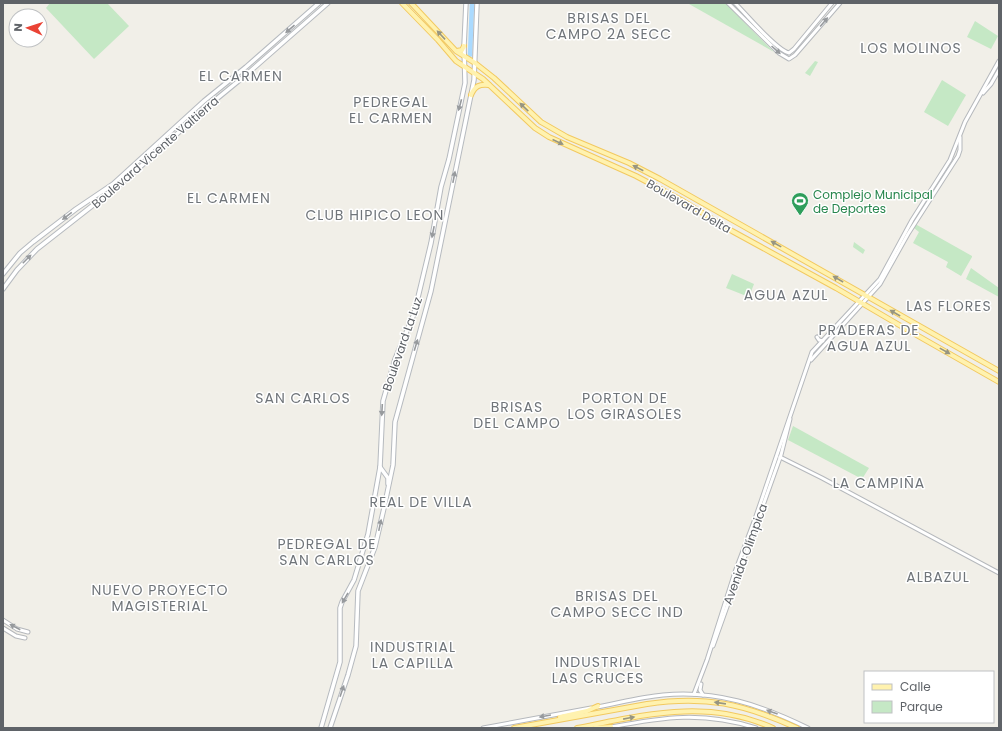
<svg xmlns="http://www.w3.org/2000/svg" width="1002" height="731" viewBox="0 0 1002 731" font-family="Poppins,sans-serif">
	<rect width="100%" height="100%" fill="#f1efe8"/>
	<g fill="#c5e8c5">
		<polygon points="50,3 107,3 129,26 94,59 46,8"/>
		<polygon points="690,3 725,3 774,52 689,4"/>
		<polygon points="975,21 998,36 991,49 967,37"/>
		<polygon points="815,61 818,62 810,76 805,73"/>
		<polygon points="942,80 966,95 948,126 924,112"/>
		<polygon points="915,225 917,225 972,256 972,257 961,276 946,267 948,262 913,243 919,232 914,228"/>
		<polygon points="854,242 865,250 863,254 853,247"/>
		<polygon points="971,268 999,288 999,297 966,279"/>
		<polygon points="732,274 754,284 749,297 726,288"/>
		<polygon points="793,426 869,468 862,479 788,440"/>
	</g>
	<g fill="none" stroke-linecap="round" stroke-linejoin="round">
		<polyline stroke="#aadaff" stroke-width="4.5" points="470,55 472,3"/>
		<defs>
			<g id="tertiary">
				<polyline points="728,3 779,53 789,59 795,55 840,3"/>
				<path d="M735,3c11,11 41,47 54,50l5,-4 38,-46"/>
				<polyline points="983,93 991,84 999,70"/>
				<polyline points="817,337 819,340 823,341"/>
				<polyline points="811,360 880,284 908,234 958,156 960,150 960,137"/>
				<polyline points="780,457 822,478 999,573"/>
				<polyline points="3,620 17,629 28,632"/>
				<polyline points="3,628 16,636 25,638"/>
				<polyline points="713,646 781,455 790,419"/>
				<polyline points="701,684 700,690 703,695"/>
				<polyline points="694,694 707,660 735,572 755,519 812,352 880,279 912,220 950,160 965,122 999,61"/>
				<path d="M597,707c22,-4 44,-10 66,-12 54,-5 98,10 145,33"/>
				<path d="M611,727c53,-10 92,-16 145,1"/>
				<polyline points="483,728 591,708"/>
			</g>
			<g id="secondary">
				<polyline points="3,274 20,253 33,242 76,209 113,184 204,101 246,67 319,3"/>
				<polyline points="3,289 17,270 37,249 129,177 208,106 247,74 328,3"/>
				<polyline points="380,467 388,478 388,484"/>
				<polyline points="321,728 340,662 340,608 342,602 354,580 368,534 380,467 383,401 395,359 414,314 431,243 441,187 449,159 465,83 464,46 466,3"/>
				<polyline points="330,728 348,675 356,646 358,591 375,547 384,508 393,465 395,422 431,291 474,80 477,3"/>
			</g>
			<g id="primary">
				<polyline points="402,3 438,40 456,61 483,79 535,128 549,137 636,176 683,201 732,231 836,288 906,329 999,382"/>
				<polyline points="411,3 456,51 475,63 494,78 541,122 567,137 629,163 660,179 999,371"/>
				<polyline points="457,51 462,50 464,46"/>
				<path d="M471,95c4,-9 8,-11 18,-10"/>
				<polyline points="560,717 587,711 598,706"/>
				<path d="M514,728l133,-24c58,-9 97,0 150,24"/>
				<path d="M577,728c67,-13 130,-30 196,0"/>
				<polyline points="595,728 611,727"/>
			</g>
		</defs>
		<use href="#tertiary" stroke="#b5b8bc" stroke-width="5"/>
		<use href="#secondary" stroke="#b6babf" stroke-width="5.5"/>
		<use href="#primary" stroke="#f2c960" stroke-width="6"/>
		<use href="#tertiary" stroke="#fff" stroke-width="3"/>
		<use href="#secondary" stroke="#fff" stroke-width="3.5"/>
		<use href="#primary" stroke="#fff2af" stroke-width="4"/>
	</g>
	<defs><path id="oneway-solid" d="M-6-.8H1V-3.2L6.5 0L1 3.2V.8H-6Z"/></defs>
	<g fill="#979a9d">
		<use href="#oneway-solid" transform="translate(824 22) rotate(-50)"/>
		<use href="#oneway-solid" transform="translate(290 29) rotate(139)"/>
		<use href="#oneway-solid" transform="translate(776 50) rotate(42)"/>
		<use href="#oneway-solid" transform="translate(460 105) rotate(105)"/>
		<use href="#oneway-solid" transform="translate(454 177) rotate(-79)"/>
		<use href="#oneway-solid" transform="translate(67 216) rotate(143)"/>
		<use href="#oneway-solid" transform="translate(433 232) rotate(101)"/>
		<use href="#oneway-solid" transform="translate(27 259) rotate(-45)"/>
		<use href="#oneway-solid" transform="translate(416 345) rotate(-73)"/>
		<use href="#oneway-solid" transform="translate(382 410) rotate(93)"/>
		<use href="#oneway-solid" transform="translate(380 525) rotate(-78)"/>
		<use href="#oneway-solid" transform="translate(345 598) rotate(120)"/>
		<use href="#oneway-solid" transform="translate(15 627) rotate(-152)"/>
		<use href="#oneway-solid" transform="translate(342 691) rotate(-71)"/>
		<use href="#oneway-solid" transform="translate(772 712) rotate(-160)"/>
		<use href="#oneway-solid" transform="translate(545 716) rotate(170)"/>
	</g>
	<g fill="#979581">
		<use href="#oneway-solid" transform="translate(441 35) rotate(-133)"/>
		<use href="#oneway-solid" transform="translate(524 107) rotate(-136)"/>
		<use href="#oneway-solid" transform="translate(558 142) rotate(25)"/>
		<use href="#oneway-solid" transform="translate(638 168) rotate(-153)"/>
		<use href="#oneway-solid" transform="translate(776 244) rotate(-151)"/>
		<use href="#oneway-solid" transform="translate(838 279) rotate(-150)"/>
		<use href="#oneway-solid" transform="translate(895 313) rotate(-150)"/>
		<use href="#oneway-solid" transform="translate(945 351) rotate(29)"/>
		<use href="#oneway-solid" transform="translate(720 703) rotate(-172)"/>
		<use href="#oneway-solid" transform="translate(629 718) rotate(-11)"/>
	</g>
	<defs>
		<symbol id="stadium-pin" viewBox="-11 -11 22 30"><path d="M0 17L-7.5 6A9.5 9.5 0 1 1 7.5 6Z" fill="#2e9e5b" stroke="#fff"/><path d="M0-5a6.5 5 0 1 0 0 10a6.5 5 0 1 0 0-10ZM-3.5-1.8h7v3.6h-7Z" fill="#fff"/></symbol>
	</defs>
	<g fill-rule="evenodd">
		<use href="#stadium-pin" x="790" y="191" width="20" height="27"/>
	</g>
	<g text-anchor="middle" dominant-baseline="central" stroke-width="3" stroke-linejoin="round" paint-order="stroke">
		<g font-size="12" fill="#5f6368" stroke="#fff">
			<text transform="translate(155 152) rotate(-41)">Boulevard Vicente Valtierra</text>
			<text transform="translate(689 206) rotate(30)">Boulevard Delta</text>
			<text transform="translate(402 344) rotate(-71)">Boulevard La Luz</text>
			<text transform="translate(745 554) rotate(-70)">Avenida Olímpica</text>
		</g>
		<g font-size="12" fill="#27864d" stroke="#fff" text-anchor="start">
			<text x="813" y="194">Complejo Municipal<tspan x="813" dy="14">de Deportes</tspan></text>
		</g>
		<g font-size="14" letter-spacing="1" fill="#70757a" stroke="#fff">
			<text x="609" y="18">BRISAS DEL<tspan x="609" dy="16">CAMPO 2A SECC</tspan></text>
			<text x="911" y="48">LOS MOLINOS</text>
			<text x="241" y="76">EL CARMEN</text>
			<text x="391" y="102">PEDREGAL<tspan x="391" dy="16">EL CARMEN</tspan></text>
			<text x="229" y="198">EL CARMEN</text>
			<text x="375" y="215">CLUB HIPICO LEON</text>
			<text x="786" y="295">AGUA AZUL</text>
			<text x="949" y="306">LAS FLORES</text>
			<text x="869" y="330">PRADERAS DE<tspan x="869" dy="16">AGUA AZUL</tspan></text>
			<text x="303" y="398">SAN CARLOS</text>
			<text x="625" y="398">PORTON DE<tspan x="625" dy="16">LOS GIRASOLES</tspan></text>
			<text x="517" y="407">BRISAS<tspan x="517" dy="16">DEL CAMPO</tspan></text>
			<text x="879" y="483">LA CAMPIÑA</text>
			<text x="421" y="502">REAL DE VILLA</text>
			<text x="327" y="544">PEDREGAL DE<tspan x="327" dy="16">SAN CARLOS</tspan></text>
			<text x="938" y="577">ALBAZUL</text>
			<text x="160" y="590">NUEVO PROYECTO<tspan x="160" dy="16">MAGISTERIAL</tspan></text>
			<text x="617" y="596">BRISAS DEL<tspan x="617" dy="16">CAMPO SECC IND</tspan></text>
			<text x="413" y="647">INDUSTRIAL<tspan x="413" dy="16">LA CAPILLA</tspan></text>
			<text x="598" y="662">INDUSTRIAL<tspan x="598" dy="16">LAS CRUCES</tspan></text>
		</g>
	</g>
	<rect width="1002" height="731" fill="none" stroke="#5f6368" stroke-width="8"/>
	<rect x="864" y="671" width="130" height="52" fill="#ffffff" stroke="#bfc1c3"/>
	<rect x="872" y="684" width="20" height="6" fill="#fff2af" stroke="#bfc1c3"/>
	<text x="900" y="691" font-size="12" fill="#5f6368">Calle</text>
	<rect x="872" y="701" width="20" height="12" fill="#c5e8c5" stroke="#bfc1c3"/>
	<text x="900" y="711" font-size="12" fill="#5f6368">Parque</text>
	<g transform="translate(28 28) rotate(273)"><circle r="19" fill="#ffffff" stroke="#bfc1c3"/>
	<path d="M0-3L7 15L0 10L-7 15Z" fill="#ea4335"/>
	<text y="-6" font-size="11" font-weight="bold" text-anchor="middle" fill="#5f6368">N</text>
	</g>
</svg>
